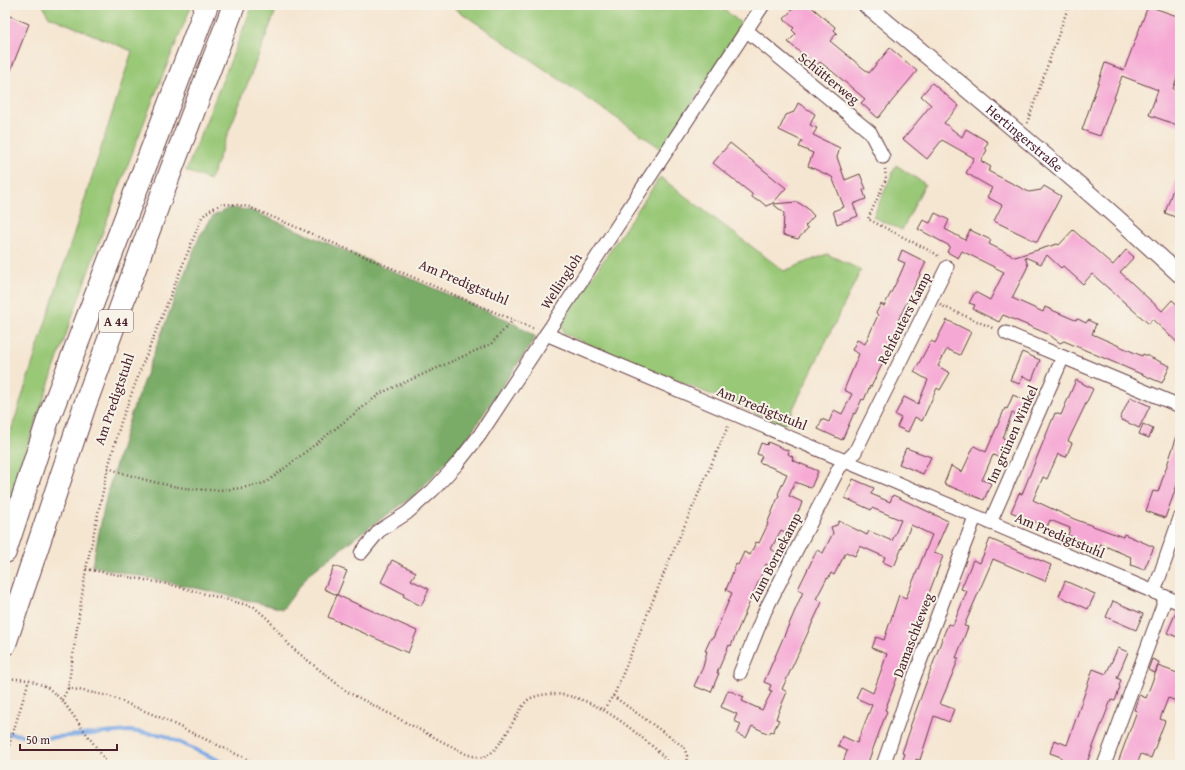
<svg xmlns="http://www.w3.org/2000/svg" width="1185" height="770" viewBox="0 0 1185 770" font-family="'Gentium Book Plus',serif">
	<rect width="100%" height="100%" fill="#f7f3e8"/>
	<filter id="ink" filterUnits="userSpaceOnUse"><feTurbulence type="fractalNoise" baseFrequency=".025" numOctaves="2"/><feDisplacementMap in="SourceGraphic" scale="8" xChannelSelector="R" yChannelSelector="G"/><feConvolveMatrix kernelMatrix="1 2 1 2 8 2 1 2 1" color-interpolation-filters="sRGB"/></filter>
	<filter id="wash" filterUnits="userSpaceOnUse"><feTurbulence type="fractalNoise" baseFrequency=".012" numOctaves="4" result="noise"/><feDisplacementMap in="SourceGraphic" scale="16" xChannelSelector="R" yChannelSelector="G"/><feGaussianBlur stdDeviation="0.9" result="paint"/><feColorMatrix in="noise" values="0 0 0 0 0 0 0 0 0 0 0 0 0 0 0 0 0 1.4 0 .05"/><feComposite in="paint" operator="in"/></filter>
	<g filter="url(#wash)">
		<rect width="100%" height="100%" fill="#f5e6d1"/>
		<g fill="#99c877" stroke="#727451">
			<path d="M43,5h149c-71,166 -129,337 -187,507v-62l127,-399 -84,-35z"/>
			<polygon points="253,5 278,5 210,180 186,171"/>
			<polygon points="450,5 719,5 743,25 662,149"/>
			<polygon points="896,165 925,184 902,230 873,217"/>
			<polygon points="660,177 784,271 827,254 861,270 785,425 564,334 561,323"/>
		</g>
		<polygon fill="#7aac68" stroke="#62664a" points="229,208 250,210 508,320 536,337 463,444 414,496 357,536 308,575 283,609 205,590 92,566 107,494 131,414 176,295 200,235 213,216"/>
		<g fill="none" stroke-linecap="round" stroke-linejoin="round">
			<polyline stroke="#7aa9e4" stroke-width="4" points="5,733 44,738 129,731 163,735 229,765"/>
		</g>
		<g id="blocks">
			<g fill="#f6a8d4">
				<polygon points="796,5 809,5 835,27 834,30 837,33 830,41 869,73 890,48 917,71 878,118 861,103 865,99 833,72 820,62 816,66 788,42 796,34 792,30 794,28 784,19"/>
				<polygon points="1148,6 1180,17 1180,69 1173,89 1180,92 1180,126 1149,115 1158,90 1122,76 1100,136 1082,130 1105,63 1124,70"/>
				<polygon points="5,14 29,24 6,82 5,82"/>
				<polygon points="932,83 959,106 944,123 962,137 966,129 988,142 985,148 987,150 981,161 991,167 988,171 1029,192 1041,190 1044,186 1061,196 1037,242 994,221 1002,205 987,197 992,188 966,173 974,158 942,140 927,159 903,139 931,105 921,96"/>
				<polygon points="798,103 815,114 810,125 817,128 813,135 840,148 837,157 845,180 860,174 866,189 863,190 866,199 853,204 858,216 837,224 833,211 844,207 832,177 808,166 813,153 799,147 802,141 779,130 786,115 794,112"/>
				<polygon points="730,143 786,188 773,203 766,206 759,200 756,200 752,197 752,194 713,163"/>
				<polygon points="1178,174 1180,175 1180,219 1165,213"/>
				<polygon points="797,202 807,208 814,216 805,226 808,228 798,239 783,235 784,213 773,204"/>
				<polygon points="935,213 949,220 945,229 965,240 970,230 991,240 989,244 1015,257 1057,244 1059,245 1073,230 1113,265 1126,250 1134,257 1120,272 1162,311 1172,300 1180,307 1180,345 1152,319 1149,324 1092,274 1083,284 1063,266 1061,268 1047,255 1041,264 1025,257 1028,266 1012,298 1043,312 1045,307 1075,320 1078,319 1086,323 1088,320 1096,324 1092,334 1142,356 1143,354 1170,366 1162,383 1064,341 1060,343 1048,334 1003,315 999,322 973,309 975,305 969,303 975,292 990,300 1004,272 962,251 958,258 947,252 950,246 918,229 923,220 930,223"/>
				<polygon points="902,250 926,262 897,323 899,325 893,337 895,338 871,387 870,386 864,400 862,399 855,414 854,413 842,440 818,429 822,419 829,422 834,410 842,414 852,394 844,390 859,354 852,350 857,340 865,344 878,315 876,313 881,304 884,306 899,277 905,263 898,260"/>
				<polygon points="947,320 971,332 960,355 947,349 938,366 950,373 940,390 937,388 922,421 915,417 908,432 897,427 901,418 895,415 904,397 918,404 928,380 914,372 931,341 935,343"/>
				<polygon points="1022,352 1040,360 1032,380 1023,376 1019,384 1010,380"/>
				<polygon points="1076,380 1093,389 1068,441 1072,443 1066,457 1058,454 1047,479 1043,477 1033,500 1074,519 1123,537 1124,534 1154,547 1144,570 1131,565 1132,562 1130,561 1131,557 1100,544 1099,548 1068,535 1070,528 1050,520 1047,527 1011,512 1019,493 1022,494 1055,413 1061,415"/>
				<polygon points="1013,395 1028,402 1021,417 1012,413 1003,438 1011,441 1003,459 993,455 982,480 991,483 984,500 944,484 951,466 962,472 974,446 986,452 1005,408 1007,409"/>
				<polygon points="1130,397 1150,406 1139,428 1120,419"/>
				<polygon points="1143,424 1153,429 1149,438 1139,434"/>
				<polygon points="1178,433 1180,434 1180,477 1165,518 1146,511 1153,491 1158,492"/>
				<polygon points="768,442 789,451 788,454 793,457 792,460 818,471 811,488 795,482 789,496 802,502 800,508 785,532 781,530 771,549 777,553 770,566 766,564 731,646 729,645 717,673 719,673 711,692 704,689 704,690 694,686 703,667 707,651 705,651 711,638 713,638 732,593 726,590 736,564 738,565 744,552 750,555 756,542 759,543 768,524 767,524 779,495 778,494 787,474 759,462 762,456 757,454 761,443 767,445"/>
				<polygon points="906,448 931,457 923,474 899,464"/>
				<polygon points="853,479 874,488 871,494 890,502 893,495 948,521 934,553 943,556 885,710 887,711 867,765 842,765 847,751 838,746 842,736 857,743 872,705 856,698 861,687 873,693 887,654 872,648 876,637 884,640 899,595 906,598 932,535 911,525 894,567 883,562 885,557 860,546 855,556 846,552 834,575 831,573 828,579 827,578 816,599 822,602 782,689 787,692 778,713 776,719 779,720 773,732 771,731 769,734 752,726 746,738 737,734 741,724 734,721 737,714 721,707 728,690 744,697 742,701 762,710 772,691 769,690 771,685 764,682 803,592 798,589 817,550 823,553 833,533 831,527 837,525 839,521 867,535 869,531 892,541 901,520 872,508 871,510 845,498"/>
				<polygon points="990,539 1051,565 1045,581 993,559 964,626 968,627 956,658 959,658 940,704 954,709 949,722 934,716 920,760 916,759 914,765 902,762 905,754 902,753 911,727 910,727 942,639 948,624 953,625 967,591 961,589 973,560 980,563"/>
				<polygon points="392,560 416,572 411,580 429,589 421,606 403,596 404,594 381,582"/>
				<polygon points="334,566 347,571 337,595 324,589"/>
				<polygon points="1065,581 1095,594 1088,609 1059,596"/>
				<polygon points="337,595 417,631 408,653 328,617"/>
				<polygon points="1113,601 1143,614 1136,630 1106,617"/>
				<polygon points="1177,610 1180,611 1180,638 1167,633"/>
				<polygon points="1118,648 1128,652 1117,678 1121,680 1119,686 1120,687 1115,701 1111,700 1086,765 1058,765 1061,757 1050,753 1054,740 1067,745 1093,669 1106,674"/>
				<polygon points="1152,659 1159,662 1155,673 1148,670"/>
				<polygon points="1158,666 1180,674 1177,684 1180,691 1180,702 1168,698 1160,719 1165,721 1151,758 1141,754 1137,765 1117,765 1137,711 1134,710 1139,695 1146,698"/>
			</g>
		</g>
	</g>
	<g filter="url(#ink)">
		<use href="#blocks" fill-opacity="0" stroke="#643d44" stroke-width="1"/>
		<g fill="none" stroke-linecap="round" stroke-linejoin="round">
			<defs>
				<g id="minor">
					<polyline points="746,30 870,132 883,157"/>
					<polyline points="1006,333 1063,357"/>
					<path d="M546,334c211,90 423,178 634,269"/>
					<polyline points="990,523 1063,357 1180,406"/>
					<polyline points="361,553 379,531 407,513 433,490 457,464 479,436 763,5"/>
					<polyline points="1154,592 1180,518"/>
					<polyline points="740,673 765,611 789,564 839,468 855,452 947,267"/>
					<polyline points="883,765 910,688 975,517"/>
					<polyline points="1104,765 1166,597"/>
				</g>
				<g id="tertiary">
					<path id="s1" d="M866,5c106,89 213,176 314,270"/>
				</g>
				<g id="motorway">
					<polyline points="5,552 48,420 207,5"/>
					<polyline points="5,644 85,405 164,189 234,5"/>
				</g>
			</defs>
			<use href="#minor" stroke="#643d44" stroke-width="15"/>
			<use href="#tertiary" stroke="#643d44" stroke-width="18"/>
			<use href="#motorway" stroke="#643d44" stroke-width="24"/>
			<g stroke="#643d44" stroke-width="2.5" stroke-dasharray="1 3" stroke-linecap="butt">
				<polyline points="1027,123 1069,5"/>
				<polyline points="885,169 886,179 868,219 936,254 940,258"/>
				<polyline points="940,305 995,329"/>
				<path d="M108,468c51,18 105,31 159,14l114,-89 110,-49 22,-24"/>
				<path d="M86,569l86,16 82,22 14,12 23,28 55,44 120,63c6,2 13,4 18,3 14,-4 28,-34 35,-45 3,-5 7,-12 12,-14 38,-15 83,16 110,39 10,8 22,17 28,28"/>
				<polyline points="5,678 29,680 47,687 62,700 109,765"/>
				<polyline points="68,688 109,696 159,717 259,765"/>
				<polyline points="613,696 684,747 687,756 686,765"/>
				<path d="M62,700l6,-12 18,-119 22,-101 13,-46 21,-56 60,-149c17,-16 25,-14 47,-10l285,122"/>
				<polyline points="604,709 615,693 669,561 729,424"/>
				<polyline points="9,765 8,749 11,739 29,680"/>
			</g>
			<use href="#minor" stroke="#fff" stroke-width="13"/>
			<use href="#tertiary" stroke="#fff" stroke-width="16"/>
			<use href="#motorway" stroke="#fff" stroke-width="22"/>
		</g>
	</g>
	<g text-anchor="middle" dominant-baseline="central" stroke-width="4" stroke-linejoin="round" paint-order="stroke">
		<rect fill="#f7f3e8" stroke="#7e5f64" stroke-width="1" x="99" y="310" width="34" height="22" rx="3"/>
		<g font-size="13" font-weight="bold" fill="#4a1f2b">
			<text x="116" y="321">A 44</text>
		</g>
		<g font-size="14" fill="#4a1f2b" stroke="#f7f3e8">
			<text transform="translate(829 78) rotate(39)">Schütterweg</text>
			<text stroke="none"><textPath href="#s1" startOffset="207">Hertingerstraße</textPath></text>
			<text transform="translate(561 281) rotate(-57)">Wellingloh</text>
			<text transform="translate(464 282) rotate(23)">Am Predigtstuhl</text>
			<text transform="translate(904 318) rotate(-63)">Rehfeuters Kamp</text>
			<text transform="translate(114 399) rotate(-71)">Am Predigtstuhl</text>
			<text transform="translate(762 408) rotate(22)">Am Predigtstuhl</text>
			<text transform="translate(1012 434) rotate(-66)">Im grünen Winkel</text>
			<text transform="translate(1060 535) rotate(23)">Am Predigtstuhl</text>
			<text transform="translate(775 557) rotate(-63)">Zum Bornekamp</text>
			<text transform="translate(913 635) rotate(-69)">Damaschkeweg</text>
		</g>
	</g>
	<rect width="1185" height="770" fill="none" stroke="#f7f3e8" stroke-width="20"/>
	<path d="M20 744v6h97v-6" fill="none" stroke="#4a1f2b" stroke-width="2"/>
	<text x="26" y="744" font-size="12" fill="#4a1f2b" stroke="#f7f3e8" stroke-width="3" paint-order="stroke">50 m</text>
</svg>
